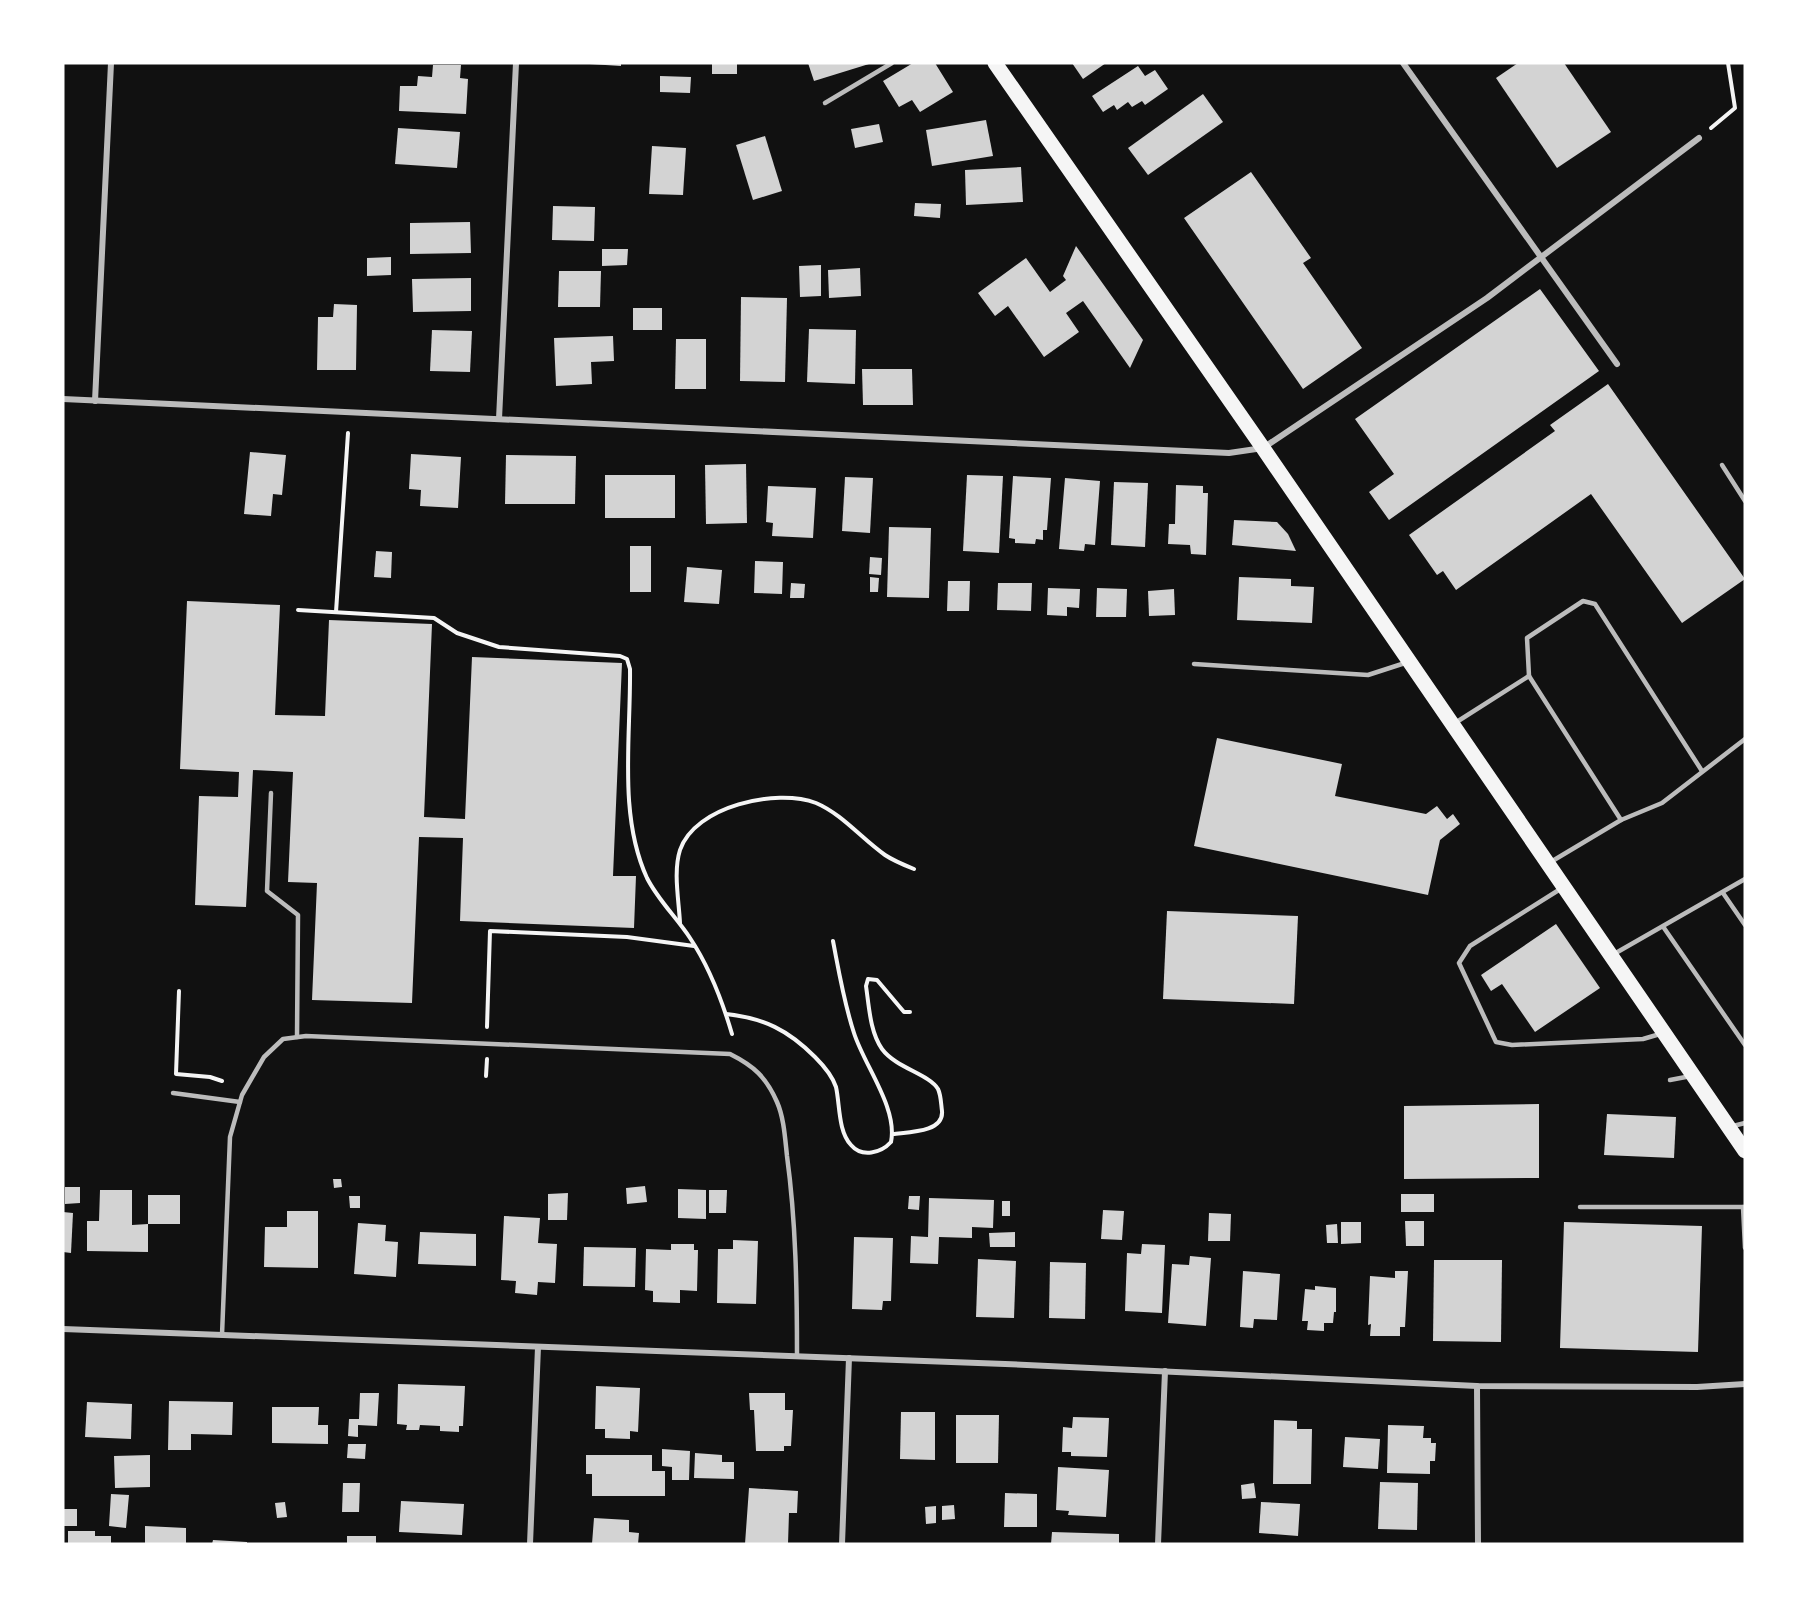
<svg xmlns="http://www.w3.org/2000/svg" width="1808" height="1607" viewBox="0 0 1808 1607" font-family="'PT Sans',sans-serif">
	<rect width="100%" height="100%" fill="#111"/>
	<g fill="#d3d3d3">
		<polygon points="574,63 621,63 621,66"/>
		<rect x="712" y="63" width="25" height="11"/>
		<polygon points="808,63 869,63 869,64 814,81"/>
		<polygon points="913,63 935,63 953,92 920,112 912,100 899,107 883,81"/>
		<polygon points="1072,63 1106,63 1083,79"/>
		<polygon points="1518,63 1564,63 1611,132 1557,168 1496,78"/>
		<polygon points="433,65 461,65 460,78 468,79 466,114 399,111 400,86 417,86 418,76 432,77"/>
		<polygon points="1138,66 1145,76 1155,70 1168,89 1145,105 1142,101 1132,107 1128,102 1117,110 1114,105 1103,112 1092,96"/>
		<polygon points="660,76 691,77 690,93 660,92"/>
		<polygon points="1203,94 1223,122 1148,175 1128,148"/>
		<polygon points="986,120 993,156 932,166 926,130"/>
		<polygon points="879,124 883,142 855,148 851,129"/>
		<polygon points="398,128 460,132 457,168 395,164"/>
		<polygon points="765,136 782,191 753,200 736,145"/>
		<polygon points="652,146 686,148 683,195 649,194"/>
		<polygon points="1021,167 1023,202 966,205 965,170"/>
		<polygon points="1251,172 1311,258 1303,263 1362,348 1303,389 1184,218"/>
		<polygon points="915,203 941,204 940,218 914,216"/>
		<polygon points="553,206 595,207 594,241 552,240"/>
		<polygon points="470,222 471,253 410,254 410,223"/>
		<polygon points="1076,246 1143,340 1130,368 1083,301 1066,313 1079,332 1044,357 1008,306 995,316 978,293 1026,258 1050,292 1066,280 1063,276"/>
		<polygon points="602,249 628,249 627,265 602,266"/>
		<polygon points="391,257 391,275 367,276 367,258"/>
		<polygon points="821,265 821,296 800,297 799,266"/>
		<polygon points="860,268 861,296 829,298 828,270"/>
		<polygon points="559,271 601,271 600,307 558,307"/>
		<polygon points="471,278 471,311 413,312 412,279"/>
		<polygon points="1540,289 1599,371 1389,520 1369,492 1394,474 1355,419"/>
		<polygon points="741,297 787,298 785,382 740,381"/>
		<polygon points="334,304 357,305 356,370 317,370 318,317 333,317"/>
		<rect x="633" y="308" width="29" height="22"/>
		<polygon points="809,329 856,330 855,384 807,382"/>
		<polygon points="432,330 472,331 470,372 430,371"/>
		<polygon points="613,336 614,361 591,362 592,384 556,386 554,338"/>
		<polygon points="676,339 706,339 706,389 675,389"/>
		<polygon points="862,369 912,369 913,405 863,405"/>
		<polygon points="1608,384 1745,579 1682,623 1591,494 1456,590 1443,571 1437,575 1409,535 1555,431 1550,425"/>
		<polygon points="250,452 286,455 282,495 273,494 271,516 244,514"/>
		<polygon points="411,454 461,457 458,508 420,506 421,490 409,489"/>
		<polygon points="506,455 576,456 575,504 505,504"/>
		<polygon points="746,464 747,523 706,524 705,465"/>
		<rect x="605" y="475" width="70" height="43"/>
		<polygon points="967,475 1003,476 999,553 963,551"/>
		<polygon points="1013,476 1051,478 1047,530 1043,530 1043,540 1036,539 1035,544 1015,543 1015,539 1009,538"/>
		<polygon points="845,477 873,478 870,533 842,531"/>
		<polygon points="1065,478 1100,481 1095,545 1085,544 1084,551 1059,549"/>
		<polygon points="1114,482 1148,483 1145,547 1111,545"/>
		<polygon points="1176,485 1203,486 1203,493 1208,493 1206,555 1191,554 1190,545 1168,544 1169,524 1175,524"/>
		<polygon points="768,486 816,488 813,538 772,536 773,523 766,522"/>
		<polygon points="1234,520 1277,522 1288,534 1296,551 1232,545"/>
		<polygon points="889,527 931,528 929,598 887,597"/>
		<rect x="630" y="546" width="21" height="46"/>
		<polygon points="376,551 392,552 391,578 374,577"/>
		<polygon points="870,557 882,558 881,575 869,574"/>
		<polygon points="755,561 783,562 782,594 754,593"/>
		<polygon points="687,567 722,570 719,604 684,602"/>
		<polygon points="870,577 879,578 878,592 870,592"/>
		<polygon points="1239,577 1291,579 1291,586 1314,587 1312,623 1237,620"/>
		<polygon points="948,581 970,581 969,611 947,611"/>
		<polygon points="791,583 805,584 804,598 790,598"/>
		<polygon points="998,583 1032,583 1031,611 997,610"/>
		<polygon points="1048,588 1080,589 1079,608 1067,607 1067,616 1047,615"/>
		<polygon points="1097,588 1127,589 1126,617 1096,617"/>
		<polygon points="1174,589 1175,615 1149,616 1148,591"/>
		<polygon points="187,601 280,605 275,715 325,716 329,620 432,624 424,817 465,819 472,657 622,663 613,876 636,876 634,928 460,921 463,838 419,837 412,1003 312,1000 317,883 288,882 293,772 253,770 246,907 195,905 199,796 238,797 239,772 180,769"/>
		<polygon points="1217,738 1342,764 1335,796 1426,814 1437,806 1447,819 1453,814 1460,824 1440,840 1428,895 1194,846"/>
		<polygon points="1167,911 1298,916 1294,1004 1163,999"/>
		<polygon points="1556,924 1600,988 1535,1032 1502,984 1491,991 1481,975"/>
		<polygon points="1539,1104 1539,1178 1404,1179 1404,1106"/>
		<polygon points="1607,1114 1676,1117 1674,1158 1604,1155"/>
		<polygon points="333,1179 341,1179 342,1187 334,1188"/>
		<polygon points="645,1186 647,1202 627,1204 626,1188"/>
		<polygon points="65,1187 80,1187 80,1203 65,1204"/>
		<polygon points="678,1189 706,1190 706,1219 678,1218"/>
		<polygon points="100,1190 132,1190 132,1225 148,1224 148,1252 87,1251 87,1221 99,1221"/>
		<polygon points="709,1190 727,1190 726,1213 709,1213"/>
		<polygon points="568,1193 567,1220 548,1220 548,1194"/>
		<rect x="1401" y="1194" width="33" height="18"/>
		<rect x="148" y="1195" width="32" height="29"/>
		<polygon points="349,1196 360,1196 360,1208 350,1208"/>
		<polygon points="909,1196 920,1196 919,1210 908,1209"/>
		<polygon points="929,1198 994,1200 993,1228 972,1227 972,1238 939,1237 938,1264 910,1263 911,1236 928,1237"/>
		<rect x="1002" y="1201" width="8" height="15"/>
		<polygon points="1103,1210 1124,1211 1122,1240 1101,1239"/>
		<polygon points="287,1211 318,1211 318,1268 264,1267 265,1227 287,1227"/>
		<polygon points="63,1212 73,1213 71,1253 63,1252"/>
		<polygon points="1209,1213 1231,1214 1230,1241 1208,1241"/>
		<polygon points="504,1216 540,1218 538,1243 557,1244 555,1283 538,1282 537,1295 515,1293 516,1281 501,1280"/>
		<polygon points="1405,1221 1424,1221 1424,1246 1406,1246"/>
		<polygon points="1341,1222 1361,1222 1361,1243 1341,1244"/>
		<polygon points="1564,1222 1702,1226 1698,1352 1560,1348"/>
		<polygon points="358,1223 386,1225 385,1241 398,1242 396,1277 354,1274"/>
		<polygon points="1337,1224 1338,1243 1327,1243 1326,1225"/>
		<polygon points="420,1232 476,1234 476,1266 418,1264"/>
		<polygon points="1015,1232 1015,1247 990,1247 989,1233"/>
		<polygon points="854,1237 893,1238 891,1301 883,1301 882,1310 852,1309"/>
		<polygon points="733,1240 758,1241 756,1304 717,1303 718,1249 733,1249"/>
		<polygon points="671,1244 694,1244 694,1250 698,1250 697,1291 680,1290 680,1303 653,1302 653,1291 645,1290 646,1249 671,1250"/>
		<polygon points="1142,1244 1165,1245 1162,1313 1125,1311 1127,1253 1141,1254"/>
		<polygon points="584,1247 636,1248 635,1287 583,1286"/>
		<polygon points="1190,1256 1211,1258 1206,1326 1168,1323 1172,1264 1189,1265"/>
		<polygon points="978,1259 1016,1261 1014,1318 976,1317"/>
		<polygon points="1434,1260 1502,1260 1501,1342 1433,1341"/>
		<polygon points="1050,1262 1086,1263 1085,1319 1049,1318"/>
		<polygon points="1243,1271 1280,1274 1277,1320 1254,1319 1253,1328 1240,1327"/>
		<polygon points="1395,1271 1408,1271 1405,1327 1400,1327 1400,1336 1370,1336 1371,1324 1368,1325 1370,1276 1395,1278"/>
		<polygon points="1315,1286 1336,1288 1336,1312 1334,1312 1333,1323 1324,1323 1324,1331 1307,1330 1308,1321 1302,1321 1305,1289 1315,1290"/>
		<polygon points="398,1384 465,1386 463,1426 459,1426 459,1432 440,1431 440,1426 420,1425 419,1430 406,1430 407,1425 397,1424"/>
		<polygon points="596,1386 640,1388 638,1432 630,1431 630,1439 605,1438 605,1429 595,1429"/>
		<polygon points="360,1393 379,1393 377,1426 358,1425 358,1437 348,1436 349,1419 359,1419"/>
		<polygon points="749,1393 785,1393 785,1410 793,1410 791,1446 784,1446 784,1451 756,1451 754,1410 750,1410"/>
		<polygon points="169,1401 233,1402 232,1435 191,1434 191,1450 168,1450"/>
		<polygon points="87,1402 132,1404 131,1439 85,1437"/>
		<polygon points="272,1407 319,1407 318,1425 328,1425 328,1444 272,1443"/>
		<polygon points="901,1412 935,1412 935,1460 900,1459"/>
		<polygon points="956,1415 999,1415 998,1463 956,1463"/>
		<polygon points="1073,1417 1109,1418 1107,1457 1071,1456 1071,1452 1062,1452 1063,1427 1072,1428"/>
		<polygon points="1274,1420 1297,1421 1297,1429 1312,1429 1311,1484 1273,1484"/>
		<polygon points="1388,1425 1424,1426 1423,1438 1431,1438 1431,1443 1436,1443 1435,1461 1430,1461 1430,1474 1387,1473"/>
		<polygon points="1345,1437 1380,1439 1378,1469 1343,1467"/>
		<polygon points="348,1444 366,1444 365,1459 347,1458"/>
		<polygon points="662,1449 690,1451 689,1480 672,1480 672,1467 662,1466"/>
		<polygon points="695,1453 722,1455 722,1462 734,1462 734,1479 694,1478"/>
		<polygon points="150,1455 150,1487 115,1488 114,1456"/>
		<polygon points="586,1455 652,1455 652,1471 665,1471 665,1496 592,1496 592,1474 586,1474"/>
		<polygon points="1058,1467 1109,1470 1106,1517 1068,1515 1069,1511 1056,1510"/>
		<polygon points="1380,1482 1418,1483 1417,1530 1378,1529"/>
		<polygon points="343,1483 360,1483 359,1512 342,1512"/>
		<polygon points="1254,1483 1256,1498 1242,1499 1241,1485"/>
		<polygon points="749,1488 798,1491 797,1513 789,1513 788,1544 745,1544"/>
		<polygon points="1005,1493 1037,1494 1037,1527 1004,1527"/>
		<polygon points="111,1494 129,1495 126,1528 109,1526"/>
		<polygon points="401,1501 464,1504 462,1535 399,1532"/>
		<polygon points="285,1502 287,1517 277,1518 275,1503"/>
		<polygon points="1261,1502 1300,1504 1298,1536 1259,1533"/>
		<polygon points="954,1505 955,1519 942,1520 942,1506"/>
		<polygon points="936,1506 936,1523 926,1524 925,1507"/>
		<rect x="63" y="1509" width="14" height="17"/>
		<polygon points="594,1518 629,1520 629,1532 639,1533 638,1544 592,1544"/>
		<polygon points="145,1526 186,1528 186,1544 145,1544"/>
		<polygon points="68,1531 95,1531 95,1536 111,1536 111,1544 68,1544"/>
		<polygon points="1052,1532 1119,1534 1119,1544 1051,1544"/>
		<rect x="347" y="1536" width="29" height="8"/>
		<polygon points="213,1540 247,1542 247,1544 212,1544"/>
	</g>
	<g fill="none" stroke-linecap="round" stroke-linejoin="round">
		<g stroke="#f5f5f5" stroke-width="4">
			<polyline points="1711,128 1735,108 1728,63"/>
			<path d="M298,610l136,8 23,15 42,14 121,9 7,3 3,10c1,67 -12,146 17,209 11,22 30,40 43,60 20,30 32,62 42,96"/>
			<polyline points="336,612 348,433"/>
			<path d="M680,923c-1,-22 -7,-51 0,-73 15,-44 96,-62 136,-47 26,11 46,36 69,52 9,6 19,10 29,14"/>
			<polyline points="179,991 176,1074 210,1077 222,1081"/>
			<path d="M726,1014c38,4 62,16 89,43 9,9 17,18 21,30 4,18 2,44 15,58 11,13 30,8 40,-3 7,-34 -27,-77 -37,-109 -10,-30 -15,-61 -21,-92"/>
			<polyline points="487,1027 490,931 627,937 694,946"/>
			<polyline points="486,1076 487,1059"/>
			<path d="M893,1134c14,-2 51,-1 49,-23 -1,-7 -1,-16 -4,-22 -9,-15 -42,-21 -56,-40 -12,-17 -13,-43 -16,-63l2,-7 9,1 27,32h6"/>
		</g>
		<g stroke="#bcbcbc" stroke-width="4.5">
			<polyline points="825,103 892,63"/>
			<polyline points="1722,465 1745,501"/>
			<polyline points="1194,664 1368,675 1405,663"/>
			<polyline points="1529,676 1527,638 1583,601 1595,604 1702,771"/>
			<polyline points="1455,723 1529,676 1621,820 1549,863"/>
			<polyline points="271,793 267,891 298,915 297,1037"/>
			<polyline points="1621,820 1662,803 1745,739"/>
			<polyline points="1562,888 1470,946 1459,963 1496,1042 1512,1045 1643,1039 1660,1034"/>
			<polyline points="1723,893 1745,925"/>
			<polyline points="1664,928 1745,1045"/>
			<polyline points="1614,954 1745,879"/>
			<polyline points="1670,1080 1691,1076"/>
			<polyline points="173,1093 240,1102"/>
			<polyline points="1733,1126 1745,1123"/>
			<polyline points="1580,1207 1745,1207"/>
			<polyline points="1743,1207 1745,1248"/>
			<path d="M222,1335l8,-198 12,-42 22,-38 19,-18 23,-3 424,18c24,12 36,23 47,48 7,16 8,36 10,54 9,66 10,134 10,200"/>
		</g>
		<g stroke="#bcbcbc" stroke-width="6">
			<polyline points="1403,63 1617,364"/>
			<polyline points="63,399 1229,453 1263,448 1487,298 1699,138"/>
			<polyline points="95,401 111,63"/>
			<polyline points="499,419 516,63"/>
			<polyline points="63,1329 1005,1364 1477,1386 1697,1387 1745,1384"/>
			<polyline points="1477,1386 1478,1544"/>
			<polyline points="530,1544 538,1347"/>
			<polyline points="842,1544 849,1358"/>
			<polyline points="1158,1544 1165,1371"/>
		</g>
		<polyline stroke="#f5f5f5" stroke-width="15" points="995,63 1263,448 1745,1151"/>
	</g>
	<rect width="1808" height="1607" fill="none" stroke="#ffffff" stroke-width="129"/>
</svg>
